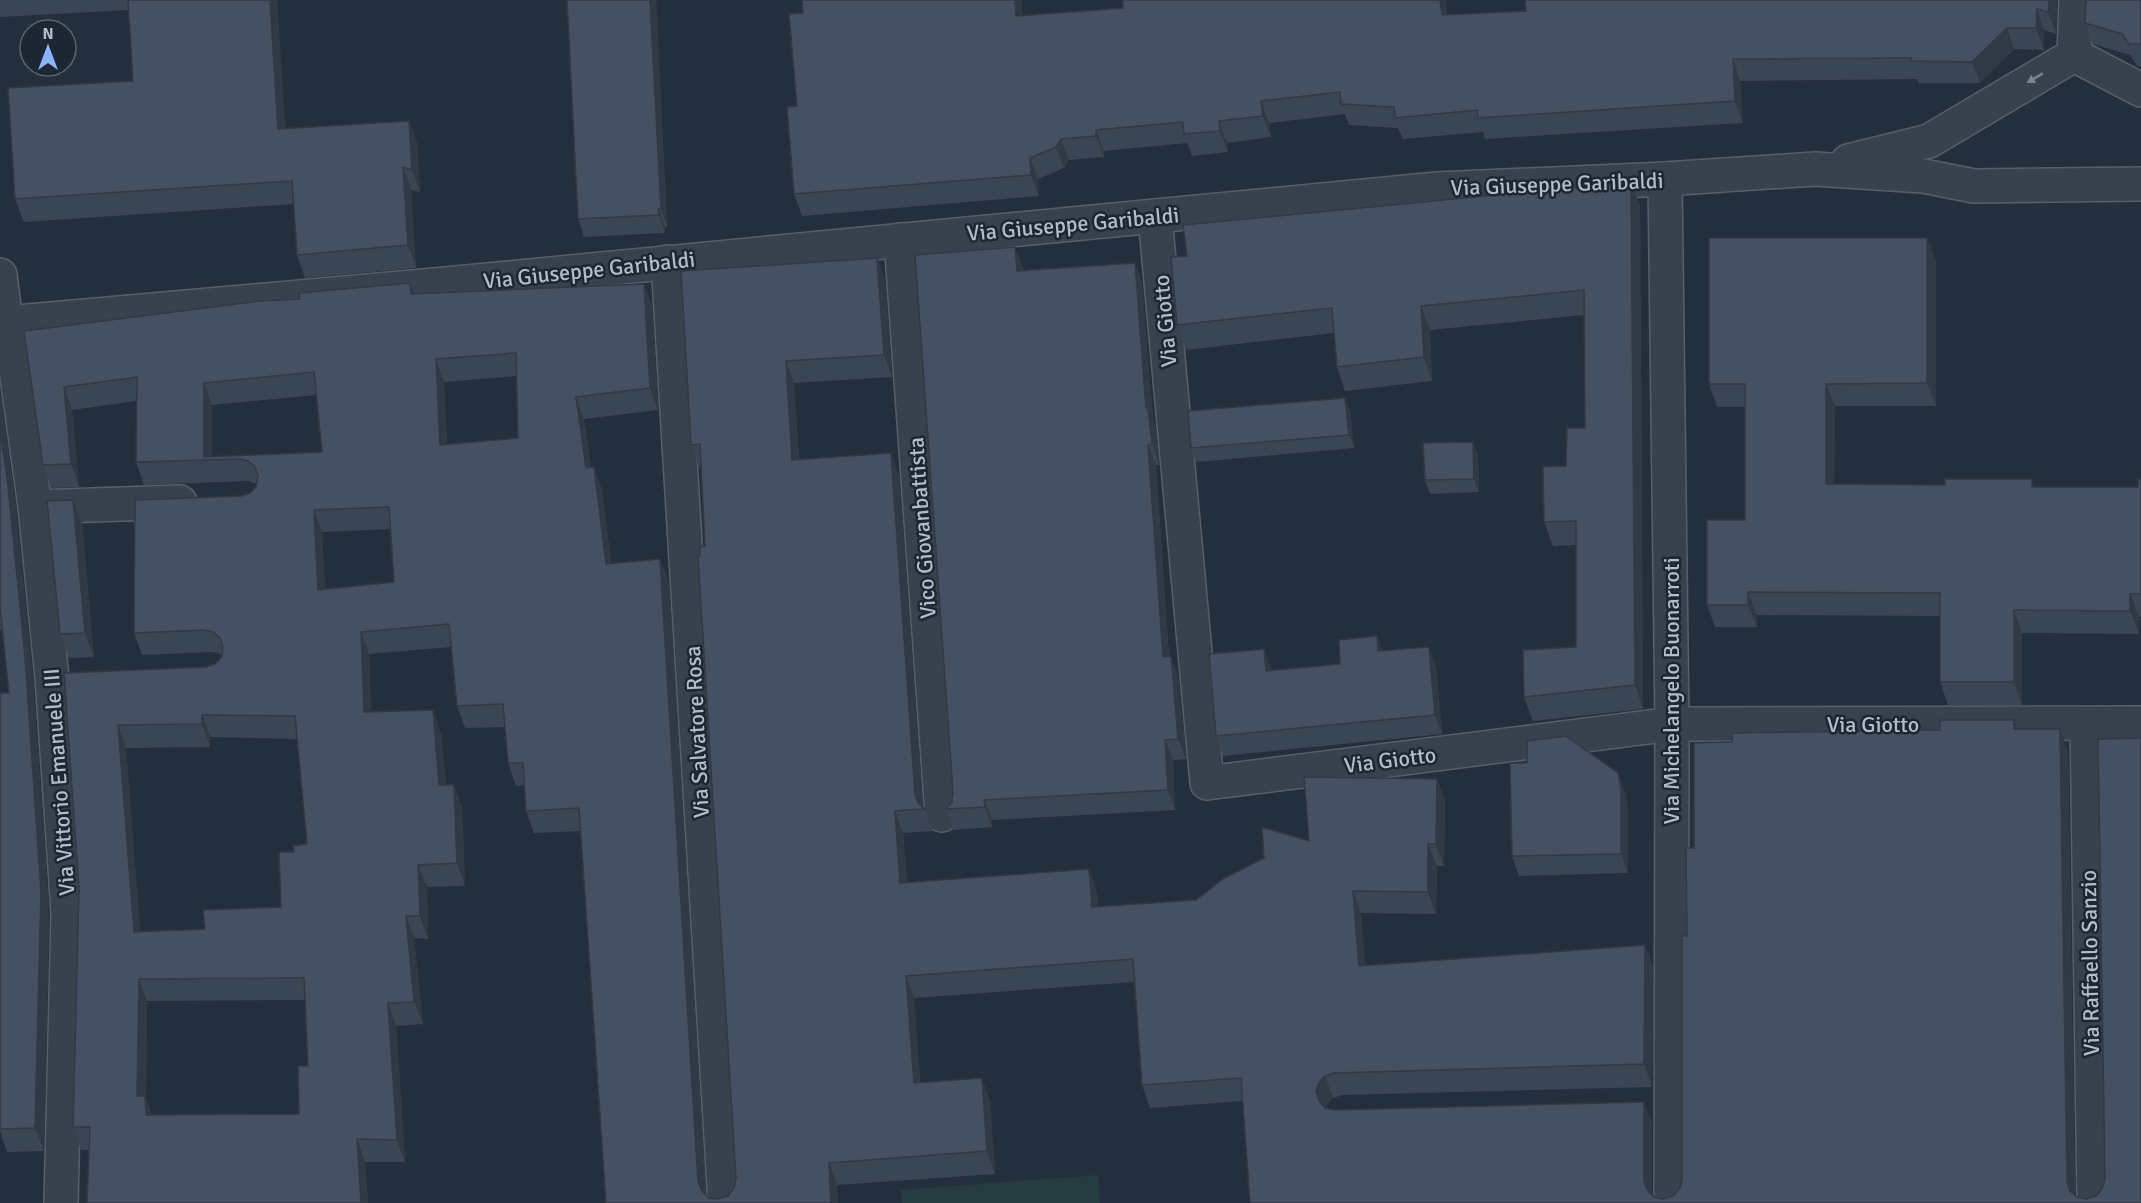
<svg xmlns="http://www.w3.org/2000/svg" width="2141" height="1203" viewBox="0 0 2141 1203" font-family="Signika,sans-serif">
	<rect width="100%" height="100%" fill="#242f3e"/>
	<polygon fill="#263c3f" points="1098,1175 1100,1203 902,1203 901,1190"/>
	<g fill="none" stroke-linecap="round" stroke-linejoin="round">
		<defs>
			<g id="minor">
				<polyline points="2074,55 2141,90"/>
				<polyline points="1848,161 1929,141 2074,55 2076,0"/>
				<polyline points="1665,179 1672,724 1671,1203"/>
				<polyline points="1155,216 1207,783 1672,724 2141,723"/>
				<polyline points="901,240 942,815"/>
				<polyline points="668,262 725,1203"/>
				<polyline points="0,275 6,323 15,362 35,507 52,678 68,913 61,1203"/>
				<polyline points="6,323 435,285 1437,189 1665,179 1815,169 1923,176 1974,186 2141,184"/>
				<polyline points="35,507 180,502"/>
				<polyline points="2087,724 2094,1203"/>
			</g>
		</defs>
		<use href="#minor" stroke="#565f6c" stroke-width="36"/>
		<use href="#minor" stroke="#38414e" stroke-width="33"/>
	</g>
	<g fill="#3b4654" fill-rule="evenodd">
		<polygon points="0,0 277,0 285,129 409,121 417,143 420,192 411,190 416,268 305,278 297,255 294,204 24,222 15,199 133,81 128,10 0,17"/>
		<polygon points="656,0 667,226 665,227 665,233 584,237 578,219"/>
		<polygon points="2057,0 2056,34 2044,30 2044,50 2014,49 1980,83 1919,83 1917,79 1740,81 1743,123 1485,139 1483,132 1403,139 1398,128 1349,125 1345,114 1269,123 1271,137 1227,143 1228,152 1192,156 1187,143 1104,151 1104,157 1069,160 1064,168 1038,179 1039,196 802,216 794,194 797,106 803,13 1022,16 1447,15"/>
		<polygon points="2141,0 2141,66 2137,66 2130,55 2093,44 2085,23"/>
		<polygon points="1640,206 1643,709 1533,721 1524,697 1576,647 1576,545 1553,546 1544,522 1566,466 1585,428 1584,315 1430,330 1432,381 1345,391 1337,367 1334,333 1186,350 1177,325 1187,256"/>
		<polygon points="1015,247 1023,270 1135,263 1142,283 1153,420 1156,428 1159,465 1156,465 1169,657 1178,677 1186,759 1173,760 1175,810 992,820 992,827 953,830 946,809 952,802 953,793"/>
		<polygon points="1936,261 1936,406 1835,406 1834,484 2035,487 2138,487 2141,479 2141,617 2139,617 2139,634 2022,633 2022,705 1948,705 1940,682 1940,616 1757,615 1757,627 1715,627 1707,605 1745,520 1745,407 1717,407 1709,384"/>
		<path d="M681,271l204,9 7,97 -98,6 5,76 100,16 24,332 2,2 8,22 -30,2 4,50 182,-14 8,23 1,15 98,-7 113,-59 128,-62 8,22 -1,65h-7l-1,48 -75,-1 4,53 280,-21 8,22 -1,120 -310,8 -9,3 -6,7 -1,3 9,2 317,14v71l2,2 8,2 11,-3 6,-7 3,-8 5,-245 7,-88 38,-106 208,-12 74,-10 3,9 51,22 7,444 2,2 9,2 55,4h-891l-7,-102 -93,7 -8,-23 -7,-103 -221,16 6,85 70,18 5,73 -158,11 1,18h-232l-25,-372 -47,2 -8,-22 -2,-26 -8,1 -8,-23 -3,-36 -40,1 -8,-22 -6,-59 -82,7 2,58 70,21 5,52h8l8,22 3,79 -38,1 1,52 -14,-1 9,86 -27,2 9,136h-40l3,41h-281l2,-53h-8l-8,-23 6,-238 -15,-216 142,-6 9,-3 7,-7 -1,-3 -9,-2 -70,3 -8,-22 107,-137 9,-3 6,-6 1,-3 -9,-3 -104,4 -8,-23v-61l-64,9 7,77 -28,1 -8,-23 -19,-134 390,-37 230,-10 8,22 6,104 -74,9 7,49 3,-1 8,23 9,73 58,19 37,613 3,3 8,1 11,-3 6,-8 2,-9 -36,-623 5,-10 -4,-79 -2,1 -8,-23zM516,376l2,62 -71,7 -3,-63zM316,395l6,57 -110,5v-52zM390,529l4,53 -69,7 -3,-57zM210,737l87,2 10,105 -13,8 -13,55 -76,22 -65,3 -14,-184 84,-1zM305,1000l3,66 -9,48 -147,1 -6,-16 1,-98z"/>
		<polygon points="0,391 16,509 33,680 49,913 44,1151 7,1152 0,1131 0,693 9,693 3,630 0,630"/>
		<polygon points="1350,412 1354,448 1196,462 1191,448"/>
		<polygon points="1478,455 1479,492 1430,494 1425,480"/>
		<polygon points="73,500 82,524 94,657 69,658 60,634"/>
		<polygon points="1377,636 1382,651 1436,666 1442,734 1223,756 1216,736 1271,668 1271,671 1340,664"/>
		<polygon points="1625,792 1628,807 1628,873 1519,876 1512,856"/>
	</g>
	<g fill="#303945">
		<polygon points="270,0 277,0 287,152 278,129"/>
		<polygon points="650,0 656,0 667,226 661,209"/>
		<polygon points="1015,0 1022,0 1023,38 1016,16"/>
		<polygon points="1440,0 1446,0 1449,37 1442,15"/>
		<polygon points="2049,0 2057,0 2056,34 2048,12"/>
		<polygon points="2037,9 2044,30 2044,50 2036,28"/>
		<polygon points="2007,28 2014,49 1980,83 1972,62"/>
		<polygon points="1733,59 1740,81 1743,123 1735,101"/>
		<polygon points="1261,101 1269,123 1271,137 1263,116"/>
		<polygon points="409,121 417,143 420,192 412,170"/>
		<polygon points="1219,121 1227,143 1228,152 1220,131"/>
		<polygon points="1096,130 1104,151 1104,157 1096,136"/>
		<polygon points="1061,139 1069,160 1064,168 1056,147"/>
		<polygon points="1030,158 1038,179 1039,196 1031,175"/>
		<polygon points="403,167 411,190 416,268 408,245"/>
		<polygon points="1631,182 1640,206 1643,709 1635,685"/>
		<polygon points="658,209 665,227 665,233 659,215"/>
		<polygon points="1927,238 1936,261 1936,406 1927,383"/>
		<polygon points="1015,247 1023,268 1024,291 1017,271"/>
		<polygon points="877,258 885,280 892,377 884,355"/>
		<polygon points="1135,263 1142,283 1153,420 1156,428 1159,465 1152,444 1146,408"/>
		<polygon points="410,283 418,305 411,294"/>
		<polygon points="644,284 652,306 658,410 650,388"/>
		<polygon points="1421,306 1430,330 1432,381 1424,357"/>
		<polygon points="436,359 444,382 448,468 440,445"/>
		<polygon points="786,361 794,383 800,482 792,460"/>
		<polygon points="204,383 212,405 212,460 204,457"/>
		<polygon points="1826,384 1835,406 1834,507 1826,484"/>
		<polygon points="64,387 72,410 79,487 71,464"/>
		<polygon points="0,391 16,509 33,680 49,913 44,1151 35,1128 0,428"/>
		<polygon points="576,397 584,419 594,490 586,468"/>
		<polygon points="1345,398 1350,412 1354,448 1349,435"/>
		<polygon points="1473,442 1478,455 1479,492 1474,479"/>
		<polygon points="1148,445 1156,465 1170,678 1163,657"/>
		<polygon points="891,453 899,475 923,809 920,809 915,794"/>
		<polygon points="594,467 602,490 614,586 606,564"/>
		<polygon points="73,500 82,524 94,657 85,633"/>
		<polygon points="314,510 322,532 326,612 318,590"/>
		<polygon points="660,559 669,582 706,1203 698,1182"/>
		<polygon points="1748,592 1757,615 1757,627 1748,605"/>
		<polygon points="2130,594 2139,617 2139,634 2130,611"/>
		<polygon points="2014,610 2022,633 2022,705 2014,682"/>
		<polygon points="361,632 369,654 372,734 364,712"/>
		<polygon points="1377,636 1384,655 1378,651"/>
		<polygon points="1429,647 1436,666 1442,734 1435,715"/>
		<polygon points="1264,649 1271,668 1273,690 1266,671"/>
		<polygon points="1171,656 1178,677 1186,759 1178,739"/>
		<polygon points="433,710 441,733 448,807 439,785"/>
		<polygon points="202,715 210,737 210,747 202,724"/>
		<polygon points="2014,720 2022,742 2014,729"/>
		<polygon points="118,725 126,748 142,955 134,932"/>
		<polygon points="2060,729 2068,751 2075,1203 2067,1181"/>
		<polygon points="1165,740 1173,760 1175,810 1168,790"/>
		<polygon points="1618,773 1625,792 1628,807 1628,873 1621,854"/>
		<polygon points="1437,779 1445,801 1444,866 1436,844"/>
		<polygon points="454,785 462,807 465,886 457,863"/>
		<polygon points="984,800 992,820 992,827 985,807"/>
		<polygon points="895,811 903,833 908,906 900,883"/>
		<polygon points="1428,844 1437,866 1436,914 1428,892"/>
		<polygon points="418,865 427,887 428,939 420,916"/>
		<polygon points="1089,869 1097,892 1100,930 1092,907"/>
		<polygon points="1353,891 1361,913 1367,988 1359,966"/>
		<polygon points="406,916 414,938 423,1024 414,1002"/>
		<polygon points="1645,945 1653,967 1652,1087 1644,1064"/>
		<polygon points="906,976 914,998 922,1105 914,1083"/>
		<polygon points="139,979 147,1001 146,1098 153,1119 154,1138 137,1096"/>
		<polygon points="388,1003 396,1026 405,1162 397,1140"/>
		<polygon points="1325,1076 1333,1098 1327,1105 1324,1114 1319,1101 1316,1091 1319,1082"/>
		<polygon points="982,1078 990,1101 995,1174 987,1151"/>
		<polygon points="1644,1102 1652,1124 1652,1203 1644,1181"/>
		<polygon points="357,1139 365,1162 368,1203 361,1203"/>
		<polygon points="829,1163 837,1185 838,1203 831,1203"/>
	</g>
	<g fill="#455162" stroke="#303945" stroke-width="1.5" fill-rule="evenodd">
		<polygon points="128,0 270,0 278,129 409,121 412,170 403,167 408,245 297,255 292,181 15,199 8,88 133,81"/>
		<polygon points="567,0 650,0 661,209 658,209 659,215 578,219"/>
		<polygon points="802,0 1015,0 1016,16 1123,8 1123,0 1440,0 1442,15 1526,11 1525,0 2049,0 2048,12 2037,9 2036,28 2007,28 1972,62 1911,61 1911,58 1733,59 1735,101 1478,118 1477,110 1395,118 1394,107 1341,104 1340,92 1261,101 1263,116 1219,121 1220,131 1184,134 1183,122 1096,130 1096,136 1061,139 1056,147 1030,158 1031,175 794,194 787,107 797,106 789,14 803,13"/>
		<polygon points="2086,0 2141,0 2141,44 2129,44 2122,34 2085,23"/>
		<polygon points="1631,182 1635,685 1524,697 1523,650 1576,647 1576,521 1544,522 1543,467 1566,466 1567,428 1585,428 1584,290 1421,306 1424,357 1337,367 1332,308 1177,325 1171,257 1187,256 1183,225"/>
		<polygon points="1709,238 1927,238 1927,383 1826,384 1826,484 1945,485 1945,479 2032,479 2032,487 2138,487 2138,479 2141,479 2141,594 2130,594 2130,611 2014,610 2014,682 1940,682 1940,593 1748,592 1748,605 1707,605 1707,520 1745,520 1745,384 1709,384"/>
		<polygon points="1015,247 1017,271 1135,263 1146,408 1148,408 1152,444 1148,445 1163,657 1171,656 1178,739 1165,740 1168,790 984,800 985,807 946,809 952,802 953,793 915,255"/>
		<path d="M877,258l7,97 -98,6 6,99 99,-7 24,341 3,9 7,6 -30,2 5,72 189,-14 3,38 104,-7 27,-21 41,-21 -2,-31 47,14 -5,-64 133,2 -1,65h-8v48l-75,-1 6,75 286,-21 -1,119 -310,9 -9,3 -6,6 -3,9 3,10 6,7 10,2 309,-8v79l3,9 7,7 8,2 11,-3 6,-7 3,-8v-245h5l-1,-88h8v-105l38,-1v-9l208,-3v-10h74v9h46l7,452 3,10 7,6 9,2 10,-3 6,-7 3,-9 -7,-441 43,-1v465h-891l-9,-125 -99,7 -9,-126 -227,17 8,107 68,-5 5,73 -158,12 2,40h-225l-27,-395 -53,3 -3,-48h-15l-5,-59 -46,2 -8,-82 -88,8 3,80 69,-2 6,75h15l3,78 -39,2 2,51h-14l8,86 -26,1 9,137 -40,-1 4,64h-274l3,-76h-17l6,-238 -15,-216 142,-6 9,-3 7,-7 1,-10 -3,-9 -7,-6 -9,-2 -70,3 1,-133 106,-4 9,-3 6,-6 2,-11 -3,-9 -7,-6 -8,-2 -104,3 1,-85 -73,10 7,77 -28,1 -19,-134 236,-30 40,-2 -1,-6 111,-10 1,11 233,-10 6,104 -74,9 10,71 8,-1 12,97 54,-5 38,623 4,9 7,7 8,1 11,-3 6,-8 2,-9 -38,-623h2v-9l5,-1 -5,-102 -9,1 -10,-174zM516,353l2,85 -78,7 -4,-86zM314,372l8,80 -118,5v-74zM389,507l5,75 -76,8 -4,-80zM202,715l93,1 12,128 -14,2 1,6h-15l2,55 -78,3 2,19 -71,3 -16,-207 84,-1zM304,978l4,88h-10l1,48 -153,1 -1,-19h-8l2,-117z"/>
		<polygon points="1345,398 1349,435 1191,448 1188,411"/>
		<polygon points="0,428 8,486 25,657 41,891 35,1128 0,1129 0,693 9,693 0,606"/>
		<polygon points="1473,442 1474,479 1425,480 1423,443"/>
		<polygon points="73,500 85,633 60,634 47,501"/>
		<polygon points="1377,636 1378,651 1429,647 1435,715 1216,736 1209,654 1264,649 1266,671 1340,664 1339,640"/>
		<polygon points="1566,736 1618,773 1621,787 1621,854 1512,856 1510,763 1527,763 1527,741"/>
	</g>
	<defs><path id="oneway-solid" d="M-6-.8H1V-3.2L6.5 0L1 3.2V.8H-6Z" transform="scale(1.5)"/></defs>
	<use fill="#7c8592" href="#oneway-solid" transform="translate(2035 78) rotate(149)"/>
	<g text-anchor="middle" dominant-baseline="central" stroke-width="5" stroke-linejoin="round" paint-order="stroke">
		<g font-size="22" fill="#b4bcc9" stroke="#1d2633">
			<text transform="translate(1557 184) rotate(-2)">Via Giuseppe Garibaldi</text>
			<text transform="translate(1073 224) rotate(-5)">Via Giuseppe Garibaldi</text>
			<text transform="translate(589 270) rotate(-6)">Via Giuseppe Garibaldi</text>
			<text transform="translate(1165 321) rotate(-95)">Via Giotto</text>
			<text transform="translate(922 528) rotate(-94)">Vico Giovanbattista</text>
			<text transform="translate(1671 691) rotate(-90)">Via Michelangelo Buonarroti</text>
			<text x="1873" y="724">Via Giotto</text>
			<text transform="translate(697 732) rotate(-93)">Via Salvatore Rosa</text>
			<text transform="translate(1390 760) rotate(-7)">Via Giotto</text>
			<text transform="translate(59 782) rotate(-94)">Via Vittorio Emanuele III</text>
			<text transform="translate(2090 963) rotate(-91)">Via Raffaello Sanzio</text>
		</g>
	</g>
	<g transform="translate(48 48)"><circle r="28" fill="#1d2633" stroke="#59626f" stroke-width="1.5"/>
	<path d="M0-4.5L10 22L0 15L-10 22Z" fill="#8ab4f8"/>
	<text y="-9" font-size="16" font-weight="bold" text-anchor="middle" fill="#b4bcc9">N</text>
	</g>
</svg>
